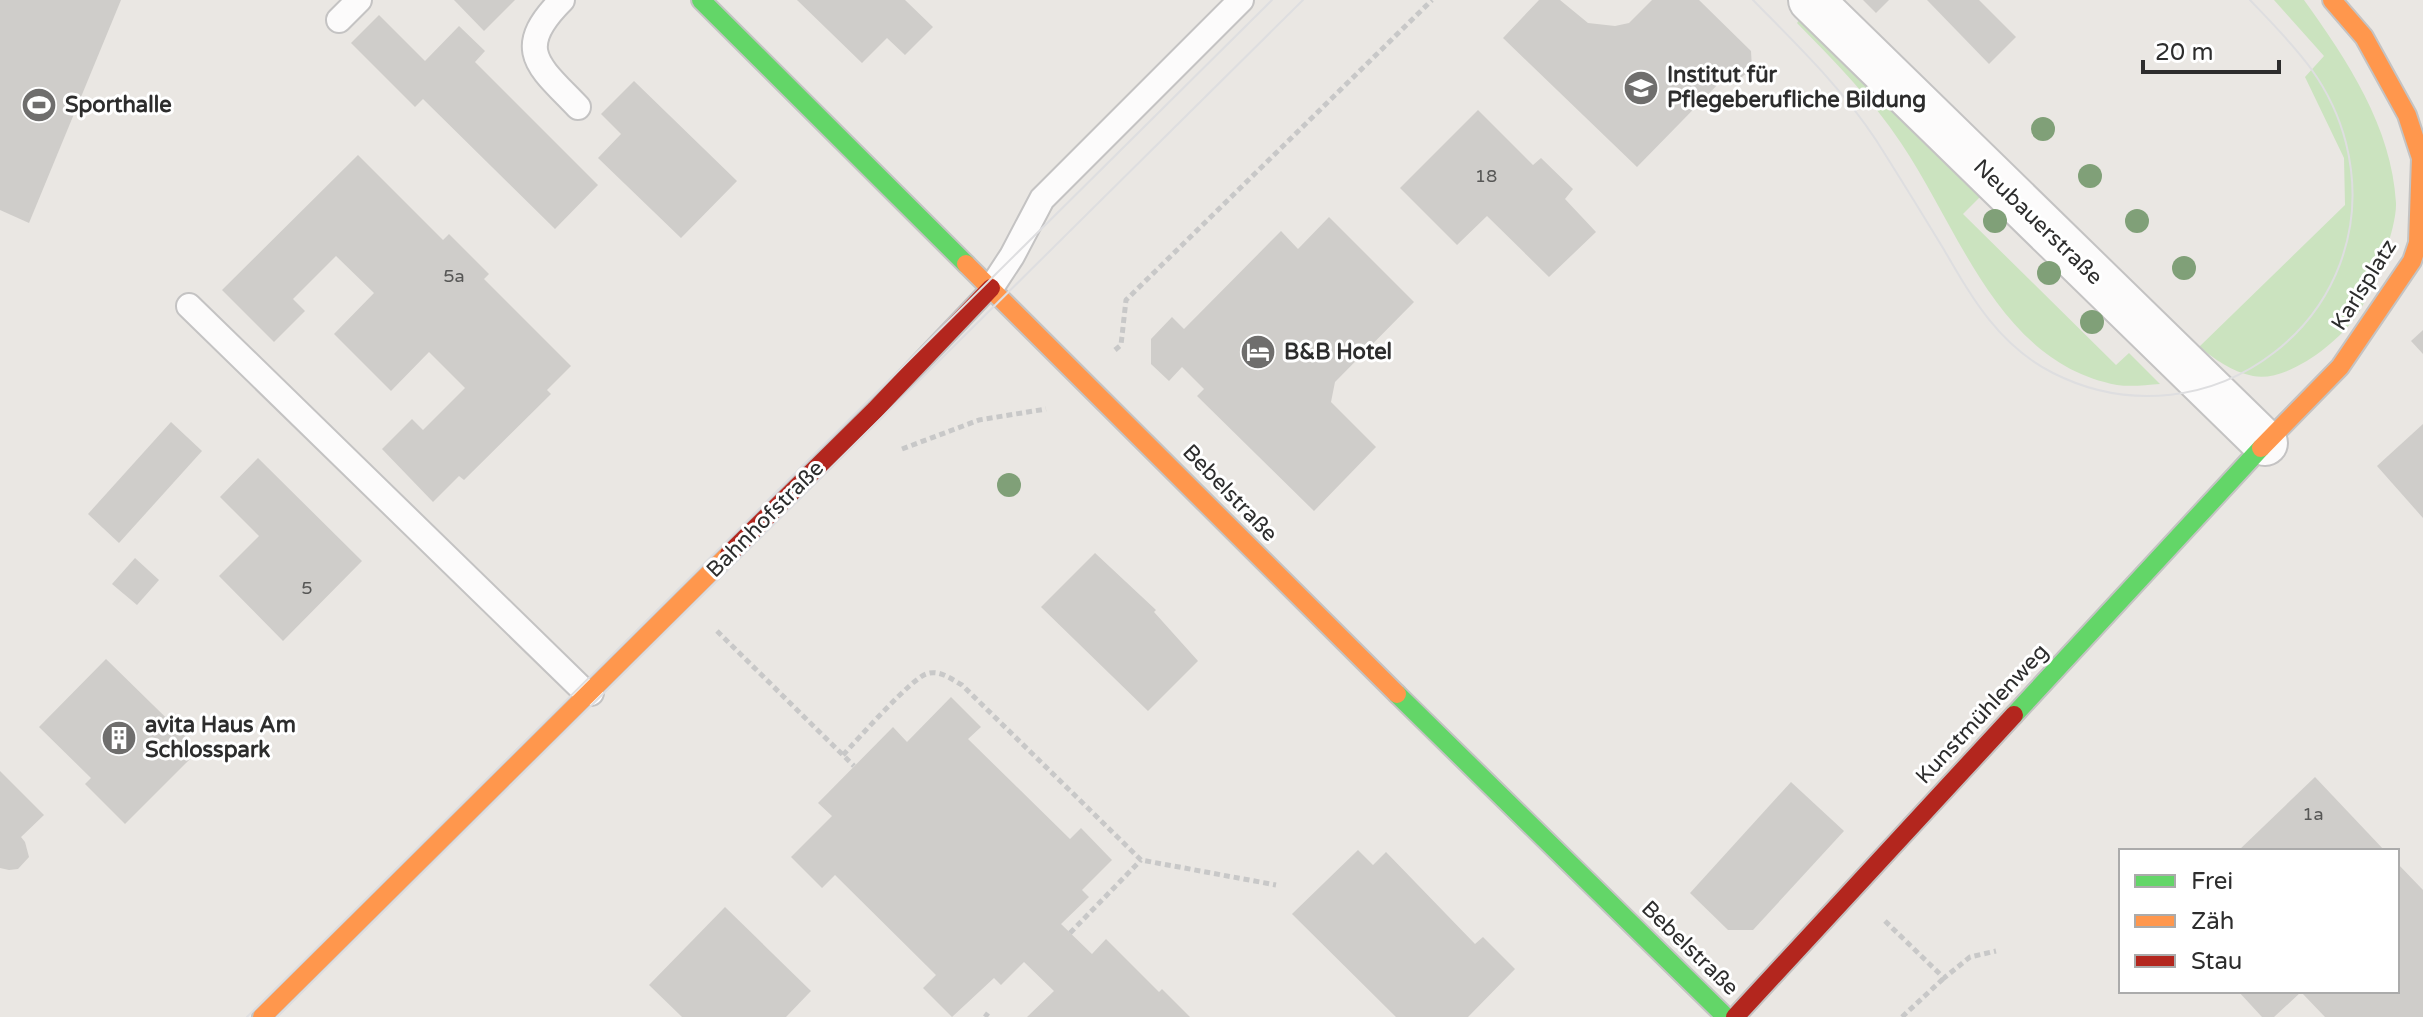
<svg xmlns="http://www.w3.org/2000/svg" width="2423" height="1017" viewBox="0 0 2423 1017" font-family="'Varela Round',sans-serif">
	<rect width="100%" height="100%" fill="#eae7e3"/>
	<g fill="#cbe3bf">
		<path d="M2274,0h30c43,60 88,127 92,203 1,27 -25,93 -41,115 -19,26 -69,65 -102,58 -21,-4 -38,-17 -54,-29l146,-142 -1,-47 -39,-81 19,-21z"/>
		<path d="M1803,15l181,178 -21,21 153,151 13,-12 31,31c-14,1 -29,3 -43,1 -118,-22 -157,-155 -216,-242 -29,-44 -67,-82 -104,-120z"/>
	</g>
	<g fill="#cfcdca">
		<polygon points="0,0 121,0 29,223 0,210"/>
		<polygon points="454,0 515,0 484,31"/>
		<polygon points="797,0 905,0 933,27 905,55 887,38 862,63"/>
		<polygon points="1539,0 1560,0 1588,23 1615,26 1629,23 1652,0 1699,0 1751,51 1752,69 1738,80 1725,77 1637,167 1503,38"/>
		<polygon points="1863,0 1889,0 1876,13"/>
		<polygon points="1927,0 1979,0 2016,37 1989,64"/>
		<polygon points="379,15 425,61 459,26 485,51 475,62 598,185 555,229 423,99 415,107 351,43"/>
		<polygon points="634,81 737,181 681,238 598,158 621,134 601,114"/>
		<polygon points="1478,110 1533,165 1541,158 1573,189 1565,199 1596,232 1549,277 1487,216 1457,245 1400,188"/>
		<polygon points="358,155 443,240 449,234 489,274 484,279 571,366 547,390 551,394 464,480 459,476 433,502 382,449 412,419 423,430 465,388 429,352 391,391 334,334 374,293 336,256 293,299 305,311 274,342 222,290"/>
		<polygon points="1329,217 1414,302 1335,382 1331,402 1376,447 1314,511 1197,396 1204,389 1182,367 1169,381 1151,364 1151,339 1172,317 1184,329 1281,231 1298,249"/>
		<polygon points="2423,330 2423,354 2411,341"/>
		<polygon points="171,422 202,451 119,543 88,514"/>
		<polygon points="2423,424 2423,518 2377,466"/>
		<polygon points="258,458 362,561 283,641 219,576 259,536 220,497"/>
		<polygon points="1095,553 1156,610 1154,612 1198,661 1148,711 1041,607"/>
		<polygon points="135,558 159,580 137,605 112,584"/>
		<polygon points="106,659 199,750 125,824 85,784 91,778 39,727"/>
		<polygon points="951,697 981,727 968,739 1070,839 1081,828 1112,860 1082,890 1089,897 1061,924 1092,954 1106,939 1159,992 1162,989 1190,1017 1027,1017 1054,991 1024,962 1001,985 994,978 952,1017 923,988 936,975 835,875 822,888 791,857 832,816 818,803 893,727 907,742"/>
		<polygon points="0,771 44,815 21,837 25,842 29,857 18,869 9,870 0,868"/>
		<polygon points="2315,777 2385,851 2238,851"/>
		<polygon points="1791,782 1844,831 1753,930 1728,930 1690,893"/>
		<polygon points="1358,850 1373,865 1386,852 1475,944 1483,937 1515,969 1468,1017 1396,1017 1292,914"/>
		<polygon points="2397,863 2423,890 2423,1017 2325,1017 2301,992 2274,1017 2262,1017 2238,991 2397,991"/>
		<polygon points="725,907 811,991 786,1017 682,1017 649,985"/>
	</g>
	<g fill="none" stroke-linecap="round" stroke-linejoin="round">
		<defs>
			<g id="lane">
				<path d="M562,0c-50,50 -23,66 16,107"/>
				<polyline points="339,20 359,0"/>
				<polyline points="991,288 1012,256 1042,199 1241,0"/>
				<polyline points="189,306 581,688 591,693"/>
			</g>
			<polyline id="street" points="1811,0 2265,443"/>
			<g id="fast">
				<polyline points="701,0 966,264"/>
				<polyline points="1397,694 1726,1017"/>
				<polyline points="2014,715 2261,448"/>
			</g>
			<g id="slow">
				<polyline points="966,264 1397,694"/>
				<polyline points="2261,448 2340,367 2412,261 2418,243 2421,158 2407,115 2364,37 2332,0"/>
				<polyline points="262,1017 729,554"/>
			</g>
			<g id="jam">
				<polyline points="729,554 875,410 991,288"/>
				<polyline points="1735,1017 2014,715"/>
			</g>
		</defs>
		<use href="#lane" stroke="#c4c3c3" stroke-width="28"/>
		<use href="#street" stroke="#c4c3c3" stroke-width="48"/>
		<use href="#fast" stroke="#c4c3c3" stroke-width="22"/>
		<use href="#slow" stroke="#c4c3c3" stroke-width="22"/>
		<use href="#jam" stroke="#c4c3c3" stroke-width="22"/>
		<g stroke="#c8c8c8" stroke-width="5" stroke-dasharray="6 4" stroke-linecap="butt">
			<polyline points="1115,350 1121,345 1126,300 1432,0"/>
			<polyline points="902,449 979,420 1046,409"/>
			<polyline points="717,631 854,766"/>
			<path d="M843,755c15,-16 67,-75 83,-81 13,-5 25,5 36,11l179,175 135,25"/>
			<polyline points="1885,921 1944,978 1970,957 1996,951"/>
			<polyline points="1070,933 1141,860"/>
			<polyline points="985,1017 988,1013"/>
			<polyline points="1902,1017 1944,978"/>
		</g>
		<use href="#lane" stroke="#fcfbfb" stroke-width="24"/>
		<use href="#street" stroke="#fcfbfb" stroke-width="44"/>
		<use href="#fast" stroke="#63d668" stroke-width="18"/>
		<use href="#slow" stroke="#ff974d" stroke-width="18"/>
		<use href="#jam" stroke="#b3261e" stroke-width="18"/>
		<g stroke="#dedee0" stroke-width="2">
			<path d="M1753,0c43,44 89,88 123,140 23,36 45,72 67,108 29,50 56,98 110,125 156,79 336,-57 293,-230 -16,-63 -53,-98 -96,-143"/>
			<polyline points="247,1017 1272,0"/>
			<polyline points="277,1017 1303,0"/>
		</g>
	</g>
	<g fill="#80a078">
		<circle cx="2043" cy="129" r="12"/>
		<circle cx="2090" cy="176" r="12"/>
		<circle cx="1995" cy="221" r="12"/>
		<circle cx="2137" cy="221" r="12"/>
		<circle cx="2184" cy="268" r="12"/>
		<circle cx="2049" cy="273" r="12"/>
		<circle cx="2092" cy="322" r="12"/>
		<circle cx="1009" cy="485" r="12"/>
	</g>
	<defs>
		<symbol id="school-disc" viewBox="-11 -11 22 22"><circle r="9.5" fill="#6f6e6d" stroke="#fff"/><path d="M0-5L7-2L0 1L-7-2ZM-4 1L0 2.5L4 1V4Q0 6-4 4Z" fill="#fff"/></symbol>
		<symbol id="stadium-disc" viewBox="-11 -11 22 22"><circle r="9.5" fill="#6f6e6d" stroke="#fff"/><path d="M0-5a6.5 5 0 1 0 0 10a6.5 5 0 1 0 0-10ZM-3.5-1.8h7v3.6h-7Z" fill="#fff"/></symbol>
		<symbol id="hotel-disc" viewBox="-11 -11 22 22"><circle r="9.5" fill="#6f6e6d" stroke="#fff"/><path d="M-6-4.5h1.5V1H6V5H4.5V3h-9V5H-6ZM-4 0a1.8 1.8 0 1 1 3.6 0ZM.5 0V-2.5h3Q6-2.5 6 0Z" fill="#fff"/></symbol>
		<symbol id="building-disc" viewBox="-11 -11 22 22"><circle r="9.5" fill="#6f6e6d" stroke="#fff"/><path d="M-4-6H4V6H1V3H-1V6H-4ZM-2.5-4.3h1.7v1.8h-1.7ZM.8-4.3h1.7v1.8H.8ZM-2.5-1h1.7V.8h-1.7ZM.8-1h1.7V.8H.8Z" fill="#fff"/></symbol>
	</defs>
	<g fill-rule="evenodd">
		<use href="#school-disc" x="1621" y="68" width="40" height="40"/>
		<use href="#stadium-disc" x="19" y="85" width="40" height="40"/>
		<use href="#hotel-disc" x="1238" y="332" width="40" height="40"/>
		<use href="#building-disc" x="99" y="718" width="40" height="40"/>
	</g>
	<g text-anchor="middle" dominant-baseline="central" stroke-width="6" stroke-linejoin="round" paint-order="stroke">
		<g font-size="18" fill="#575756">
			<text x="1486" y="176">18</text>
			<text x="454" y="276">5a</text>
			<text x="307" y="588">5</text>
			<text x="2313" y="814">1a</text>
		</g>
		<g font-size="22" font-weight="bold" fill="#2d2d2d" stroke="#fff" text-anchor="start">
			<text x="1667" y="75">Institut für<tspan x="1667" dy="25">Pflegeberufliche Bildung</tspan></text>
			<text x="65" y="105">Sporthalle</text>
			<text x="1284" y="352">B&amp;B Hotel</text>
			<text x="145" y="725">avita Haus Am<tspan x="145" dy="25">Schlosspark</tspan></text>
		</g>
		<g font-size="22" fill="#2d2d2d" stroke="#fff">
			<text transform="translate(2038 222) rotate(44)">Neubauerstraße</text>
			<text transform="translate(2364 285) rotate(-58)">Karlsplatz</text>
			<text transform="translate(1230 493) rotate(46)">Bebelstraße</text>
			<text transform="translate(765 519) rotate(-45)">Bahnhofstraße</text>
			<text transform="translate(1982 714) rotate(-47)">Kunstmühlenweg</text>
			<text transform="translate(1690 948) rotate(44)">Bebelstraße</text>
		</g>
	</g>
	<rect x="2119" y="849" width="280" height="144" fill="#ffffff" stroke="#ababab" stroke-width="2"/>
	<rect x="2135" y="875" width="40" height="12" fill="#63d668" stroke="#ababab" stroke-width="2"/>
	<text x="2191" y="889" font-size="24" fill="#2d2d2d">Frei</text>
	<rect x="2135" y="915" width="40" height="12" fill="#ff974d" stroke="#ababab" stroke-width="2"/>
	<text x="2191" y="929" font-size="24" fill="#2d2d2d">Zäh</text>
	<rect x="2135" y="955" width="40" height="12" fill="#b3261e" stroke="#ababab" stroke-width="2"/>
	<text x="2191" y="969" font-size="24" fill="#2d2d2d">Stau</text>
	<path d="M2143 60v12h136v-12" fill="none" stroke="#2d2d2d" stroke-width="4"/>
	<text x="2155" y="60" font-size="24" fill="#2d2d2d" stroke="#ffffff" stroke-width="6" paint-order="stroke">20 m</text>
</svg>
